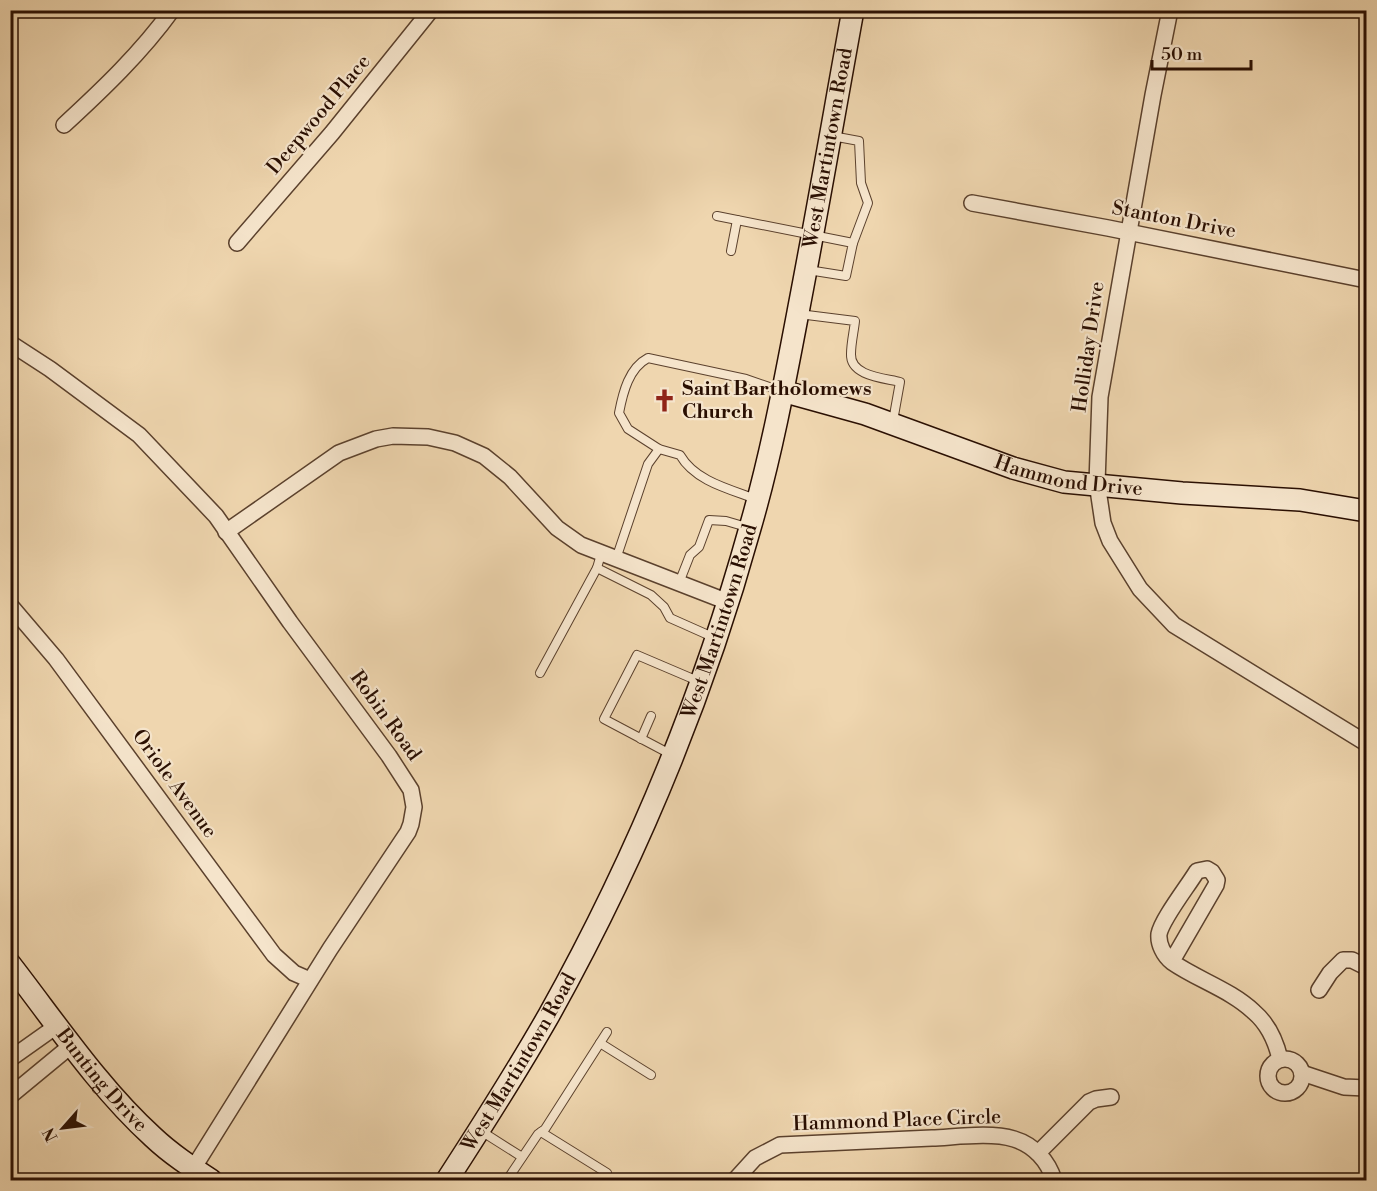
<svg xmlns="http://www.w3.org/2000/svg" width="1377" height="1191" viewBox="0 0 1377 1191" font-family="'Libre Bodoni',serif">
	<rect width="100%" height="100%" fill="#efd6af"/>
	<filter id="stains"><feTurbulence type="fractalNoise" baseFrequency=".00333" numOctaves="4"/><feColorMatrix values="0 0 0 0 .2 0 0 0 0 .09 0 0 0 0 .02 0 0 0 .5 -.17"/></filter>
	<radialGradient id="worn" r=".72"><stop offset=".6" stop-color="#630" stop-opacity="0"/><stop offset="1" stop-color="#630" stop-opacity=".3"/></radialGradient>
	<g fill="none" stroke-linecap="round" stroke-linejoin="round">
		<defs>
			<g id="lane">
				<polyline points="832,136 859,141 861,183 868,203 853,243"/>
				<polyline points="717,216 853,243 846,276 808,270"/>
				<polyline points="731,251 737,220"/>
				<path d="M799,314l56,7c-1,10 -4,22 -4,33 -1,22 33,24 49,28l-7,39"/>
				<path d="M756,499c-27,-10 -61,-18 -76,-44l-21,-6 -31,-20 -9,-16c4,-21 10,-45 29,-55l98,21 35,12"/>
				<polyline points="601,554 597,568 651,595 664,607 670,618 715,638"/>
				<polyline points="616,559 648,464 659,449"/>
				<polyline points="679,583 690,555 699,547 709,520 726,521 750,528"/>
				<polyline points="540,673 597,568"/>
				<polyline points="641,739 651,716"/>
				<polyline points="672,755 604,719 637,655 698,681"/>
				<polyline points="600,1043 651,1075"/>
				<polyline points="481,1131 522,1157"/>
				<polyline points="541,1132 607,1173"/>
				<polyline points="507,1180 538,1134 545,1129 607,1032"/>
			</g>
			<g id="street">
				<polyline points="1170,10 1153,95 1100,397 1097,483 1103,523 1110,541 1140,589 1174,625 1366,743"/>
				<path d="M64,125c38,-35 77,-72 108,-115"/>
				<polyline points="972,203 1108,228 1366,280"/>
				<polyline points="237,243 332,133 431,10"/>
				<polyline points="10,343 50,369 139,435 216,516 290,622 389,756 411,790 414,807 411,824 408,832 330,949 186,1180"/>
				<polyline points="226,532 339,453 376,439 393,436 428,437 455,443 484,456 510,477 557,528 581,545 728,602"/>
				<polyline points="10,605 56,659 274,955 294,973 310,980"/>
				<path d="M1172,961l44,-76 1,-5 -5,-8 -5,-3 -10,2c-9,15 -35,48 -38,63 -1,10 5,22 13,28 26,18 59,28 82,50 14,12 22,30 26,47"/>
				<polyline points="1319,990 1330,973 1343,960 1352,960 1366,967"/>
				<polyline points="10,1059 58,1025"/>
				<circle cx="1285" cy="1076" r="17"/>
				<polyline points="1302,1073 1344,1087 1366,1088"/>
				<polyline points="10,1096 73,1044"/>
				<polyline points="1038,1153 1089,1102 1096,1099 1111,1097"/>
				<path d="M735,1180l20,-22 25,-13c50,-2 101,-5 152,-7 24,-1 59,-6 82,1 20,6 34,22 40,41"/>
			</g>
			<g id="secondary">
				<path id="s1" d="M782,391l83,23 148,54 51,14 118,11 118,7 66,11"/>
				<path id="s2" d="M10,964c45,58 89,124 143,173 18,17 38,30 58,43"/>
				<path id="s3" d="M447,1180c35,-54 70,-109 102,-165 86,-154 154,-318 201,-487 21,-72 35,-147 49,-221 19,-99 36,-198 54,-297"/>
			</g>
		</defs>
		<use href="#lane" stroke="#5b412d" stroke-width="10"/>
		<use href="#street" stroke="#5b412d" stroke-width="18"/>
		<use href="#secondary" stroke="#2a0f02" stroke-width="24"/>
		<use href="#lane" stroke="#f5e4cb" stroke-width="8"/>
		<use href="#street" stroke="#f5e4cb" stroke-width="15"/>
		<use href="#secondary" stroke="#f5e4cb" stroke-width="21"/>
	</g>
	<defs>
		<symbol id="church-bare" viewBox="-9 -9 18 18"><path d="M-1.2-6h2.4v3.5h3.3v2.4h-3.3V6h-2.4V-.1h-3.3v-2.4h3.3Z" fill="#8f2418" stroke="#f5e4cb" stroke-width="2.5" paint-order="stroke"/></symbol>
	</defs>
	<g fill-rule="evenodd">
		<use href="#church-bare" x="648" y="384" width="33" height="33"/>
	</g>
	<g text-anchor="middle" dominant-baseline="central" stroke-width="4.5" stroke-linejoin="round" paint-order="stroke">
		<g font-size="20" fill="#2a0f02" stroke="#f5e4cb">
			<text transform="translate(319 115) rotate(-50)">Deepwood Place</text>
			<text stroke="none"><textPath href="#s3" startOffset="1110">West Martintown Road</textPath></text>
			<text transform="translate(1174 220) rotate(11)">Stanton Drive</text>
			<text transform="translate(1089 347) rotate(-82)">Holliday Drive</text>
			<text stroke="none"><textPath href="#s1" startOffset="300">Hammond Drive</textPath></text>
			<text stroke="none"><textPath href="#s3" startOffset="624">West Martintown Road</textPath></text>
			<text transform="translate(385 716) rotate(54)">Robin Road</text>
			<text transform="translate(174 784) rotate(54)">Oriole Avenue</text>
			<text stroke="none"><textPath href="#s3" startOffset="138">West Martintown Road</textPath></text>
			<text stroke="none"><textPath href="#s2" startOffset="148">Bunting Drive</textPath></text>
			<text transform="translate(897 1121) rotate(-2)">Hammond Place Circle</text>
		</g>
		<g font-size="20" font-weight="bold" fill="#2a0f02" stroke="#f5e4cb" text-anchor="start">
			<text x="682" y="389">Saint Bartholomews<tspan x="682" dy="23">Church</tspan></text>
		</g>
	</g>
	<rect width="1377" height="1191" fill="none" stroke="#efd6af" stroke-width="36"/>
	<rect x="12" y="12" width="1353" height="1167" fill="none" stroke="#2a0f02" stroke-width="3"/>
	<rect x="18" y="18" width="1341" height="1155" fill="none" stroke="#2a0f02" stroke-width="1.5"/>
	<g transform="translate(63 1128) rotate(242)" stroke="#f5e4cb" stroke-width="4.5" paint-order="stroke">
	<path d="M0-4.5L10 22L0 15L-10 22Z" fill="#2a0f02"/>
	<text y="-9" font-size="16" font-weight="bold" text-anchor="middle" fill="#2a0f02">N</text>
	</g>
	<path d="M1152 60v9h99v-9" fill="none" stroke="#2a0f02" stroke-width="3"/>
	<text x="1161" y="60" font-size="18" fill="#2a0f02" stroke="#f5e4cb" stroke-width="4.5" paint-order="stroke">50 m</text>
	<rect width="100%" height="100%" filter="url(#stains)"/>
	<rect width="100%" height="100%" fill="url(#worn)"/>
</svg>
